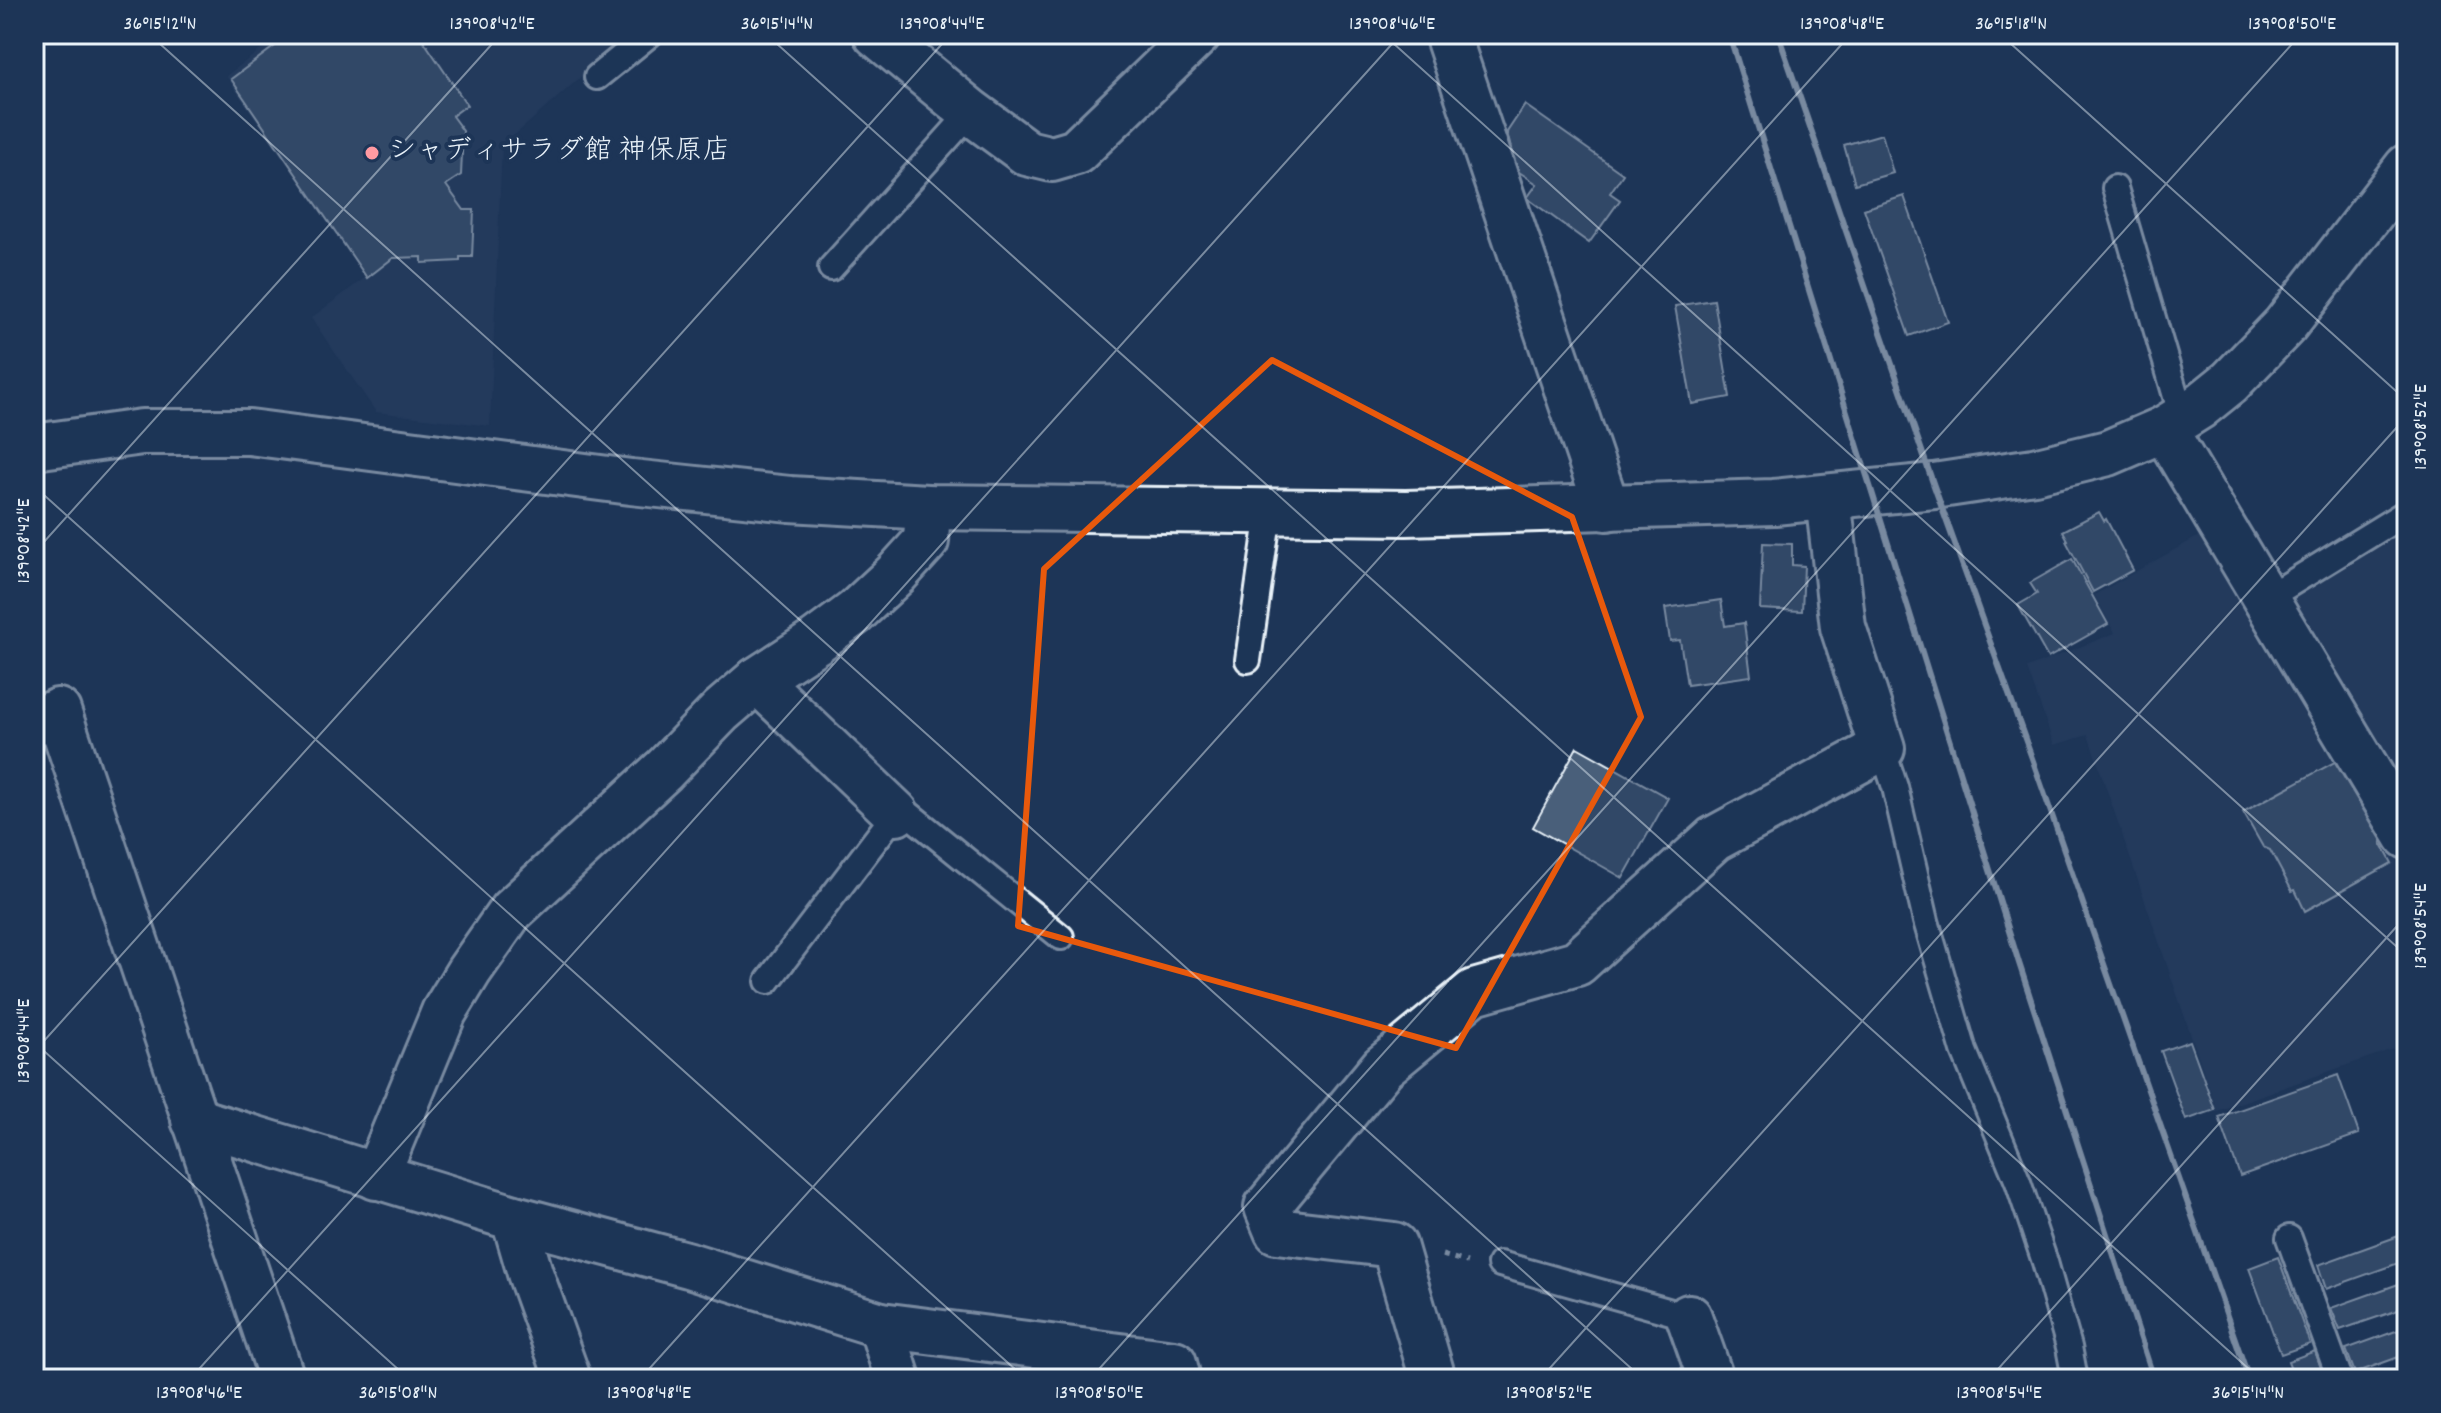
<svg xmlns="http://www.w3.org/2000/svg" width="2441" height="1413" viewBox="0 0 2441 1413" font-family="Dekko,'Klee One',sans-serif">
	<rect width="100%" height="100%" fill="#1d3557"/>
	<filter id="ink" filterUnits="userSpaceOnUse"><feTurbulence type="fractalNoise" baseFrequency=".0125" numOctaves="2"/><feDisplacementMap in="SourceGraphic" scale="16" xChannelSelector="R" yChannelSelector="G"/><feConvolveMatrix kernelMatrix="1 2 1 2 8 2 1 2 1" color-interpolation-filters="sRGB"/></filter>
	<g filter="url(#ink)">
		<g fill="#2a4162">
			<polygon points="282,34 635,34 583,75 502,146 490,426 376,412 311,318 366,277 226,76"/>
			<polygon points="2407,525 2407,1044 2217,1111 2088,735 2054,745 2027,668 2115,633 2094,595 2208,531 2259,618"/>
		</g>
		<g fill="#495e7a" stroke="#e8f1f8" stroke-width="2">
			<polygon points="291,34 419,34 467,105 452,116 463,131 461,175 446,185 464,210 474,210 472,257 460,257 460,261 422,263 422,257 393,258 367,278 231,79"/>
			<polygon points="1525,105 1623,174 1610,193 1620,200 1589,243 1527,198 1537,184 1516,170 1507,132"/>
			<polygon points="1882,134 1893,173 1855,184 1844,145"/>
			<polygon points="1904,196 1948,322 1909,336 1864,209"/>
			<polygon points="1714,300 1730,397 1692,404 1675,306"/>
			<polygon points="2099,512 2104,521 2106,519 2133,570 2093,592 2066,541 2068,540 2063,531"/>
			<polygon points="1763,543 1792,544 1792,565 1804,566 1802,611 1760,609"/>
			<polygon points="2072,559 2108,624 2048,658 2018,605 2037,594 2030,583"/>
			<polygon points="1721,600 1725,626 1744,623 1751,676 1687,685 1680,640 1670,641 1665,608"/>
			<polygon points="1577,747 1668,798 1623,878 1533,827"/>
			<polygon points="2340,759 2384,841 2381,843 2392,863 2305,911 2295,890 2292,891 2270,850 2263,847 2243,812"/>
			<polygon points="2190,1041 2215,1110 2186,1120 2161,1051"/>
			<polygon points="2338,1075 2359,1134 2240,1176 2219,1117"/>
			<polygon points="2407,1233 2407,1260 2326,1289 2318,1265"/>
			<polygon points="2278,1257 2310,1344 2281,1354 2249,1268"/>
			<polygon points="2407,1281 2407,1307 2340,1330 2331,1308"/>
			<polygon points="2407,1327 2407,1354 2355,1373 2346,1349"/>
			<polygon points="2315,1351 2325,1379 2295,1379 2288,1361"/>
		</g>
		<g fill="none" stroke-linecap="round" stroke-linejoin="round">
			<defs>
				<g id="service">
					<polyline points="597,77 650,34"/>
					<polyline points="2115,188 2182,417"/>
					<polyline points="831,268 971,112"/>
					<polyline points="2267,598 2407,512"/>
					<polyline points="1248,660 1269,512"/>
					<polyline points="1882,748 1895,787 1926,921 1964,1051 2018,1182 2045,1262 2069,1347 2075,1379"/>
					<polyline points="768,981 896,813 910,815 1061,937"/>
					<polyline points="2289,1238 2340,1379"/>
					<polyline points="1500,1264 1689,1317"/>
				</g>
				<g id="minor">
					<polyline points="876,34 971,112 1027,153 1052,159 1076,152 1198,34"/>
					<polyline points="2164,429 2407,836"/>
					<polyline points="757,680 896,813"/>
					<polyline points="34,723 58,711 282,1379"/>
					<polyline points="194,1120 514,1218 689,1265 881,1325 1174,1363 1178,1379"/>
					<polyline points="376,1177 444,1012 469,971 511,911 664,770 721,711 757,680 815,642 854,613 896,574 926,541 928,507"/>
					<polyline points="514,1218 530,1273 568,1379"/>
					<polyline points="1689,1317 1711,1379"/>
					<polyline points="881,1325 898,1379"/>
					<polyline points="1433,1379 1394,1245 1277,1231 1267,1207 1383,1067 1474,992 1577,963 1714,839 1882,748 1843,627 1828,498"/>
				</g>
				<g id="tertiary">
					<polyline points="1447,34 1607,508"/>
					<polyline points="34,447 142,432 249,432 631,482 790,499 928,507 1406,513 1774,502 1934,486 2034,471 2108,453 2164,429 2199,407 2230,382 2285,325 2407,167"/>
				</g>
			</defs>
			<use href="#service" stroke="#e8f1f8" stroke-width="30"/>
			<use href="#minor" stroke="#e8f1f8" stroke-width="50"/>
			<use href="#tertiary" stroke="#e8f1f8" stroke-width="50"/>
			<polyline stroke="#e8f1f8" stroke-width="5" stroke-dasharray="6 6" stroke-linecap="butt" points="1442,1255 1467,1262"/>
			<use href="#service" stroke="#1d3557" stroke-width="24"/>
			<use href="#minor" stroke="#1d3557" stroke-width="44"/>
			<use href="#tertiary" stroke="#1d3557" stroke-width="44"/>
			<g stroke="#e8f1f8" stroke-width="6">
				<polyline points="1729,34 2019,963 2154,1379"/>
				<polyline points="1778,34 1934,486 2033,761 2249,1379"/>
			</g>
		</g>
	</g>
	<path d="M0 0H2441V1413H0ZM1272,360l300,157 69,200 -185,331 -438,-122 26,-357z" fill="#1d3557" fill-opacity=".55" fill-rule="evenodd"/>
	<path fill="none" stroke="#e8590c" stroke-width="6" stroke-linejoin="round" d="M1272,360l300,157 69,200 -185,331 -438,-122 26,-357z"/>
	<path fill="none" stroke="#e8f1f8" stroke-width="2" stroke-opacity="0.45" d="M149,34l1494,1345M766,34l1494,1345M1383,34l1024,922M2000,34l407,367M34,53l17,-19M34,486l992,893M34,553l467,-519M34,1042l375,337M34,1052l917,-1018M190,1379l1211,-1345M640,1379l1211,-1345M1090,1379l1211,-1345M1540,1379l867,-963M1989,1379l418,-464"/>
	<circle fill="#ff9aa2" stroke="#1d3557" stroke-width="3" cx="372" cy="153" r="8"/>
	<g text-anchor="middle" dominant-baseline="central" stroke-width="8" stroke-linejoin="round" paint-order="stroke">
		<g font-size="28" fill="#e8f1f8" stroke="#1d3557" text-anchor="start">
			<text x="388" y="153">シャディサラダ館 神保原店</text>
		</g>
	</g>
	<rect width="2441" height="1413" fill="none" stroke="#1d3557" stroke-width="88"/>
	<rect x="44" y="44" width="2353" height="1325" fill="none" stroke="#e8f1f8" stroke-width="3"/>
	<g font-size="20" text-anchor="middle" fill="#e8f1f8">
		<text x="160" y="29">36°15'12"N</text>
		<text x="492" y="29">139°08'42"E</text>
		<text x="777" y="29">36°15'14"N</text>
		<text x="942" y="29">139°08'44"E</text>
		<text x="1392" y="29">139°08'46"E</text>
		<text x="1842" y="29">139°08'48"E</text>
		<text x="2011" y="29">36°15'18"N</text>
		<text x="2292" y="29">139°08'50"E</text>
		<text transform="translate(2419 427) rotate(-90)" y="7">139°08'52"E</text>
		<text transform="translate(22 541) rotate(-90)" y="7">139°08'42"E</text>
		<text transform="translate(2419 926) rotate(-90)" y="7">139°08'54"E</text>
		<text transform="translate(22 1041) rotate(-90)" y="7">139°08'44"E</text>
		<text x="199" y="1398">139°08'46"E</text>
		<text x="398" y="1398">36°15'08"N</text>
		<text x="649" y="1398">139°08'48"E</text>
		<text x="1099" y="1398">139°08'50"E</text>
		<text x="1549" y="1398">139°08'52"E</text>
		<text x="1999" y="1398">139°08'54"E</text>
		<text x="2248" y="1398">36°15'14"N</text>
	</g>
</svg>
